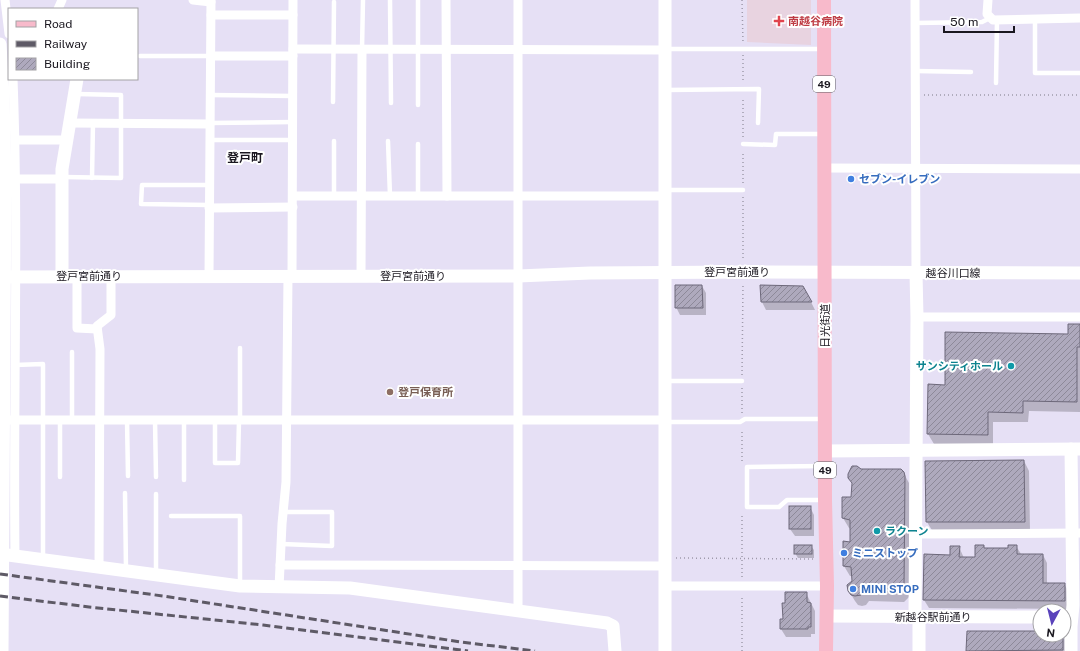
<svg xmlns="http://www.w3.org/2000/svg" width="1080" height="651" viewBox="0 0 1080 651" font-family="'Public Sans','Noto Sans JP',sans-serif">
	<defs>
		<pattern id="building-hatch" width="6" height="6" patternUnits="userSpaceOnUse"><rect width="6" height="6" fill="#aea9bd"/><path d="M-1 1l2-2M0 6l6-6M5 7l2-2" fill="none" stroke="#8d8999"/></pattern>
	</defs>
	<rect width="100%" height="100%" fill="#e6e0f5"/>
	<polygon fill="#e8d3e0" points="747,0 811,0 811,45 747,42"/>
	<g fill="#0003">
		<polygon points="702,286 706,293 706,315 680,315 676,307"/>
		<polygon points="761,286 807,294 815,310 766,310 762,302"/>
		<polygon points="1080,325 1080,412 1029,411 1028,422 993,422 993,444 934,444 928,434 946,386 1069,335"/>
		<polygon points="1024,461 1029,471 1030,531 933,532 927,522"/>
		<polygon points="852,467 860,470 903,472 909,483 909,597 904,602 869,601 866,605 862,606 858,605 855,601 849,591 853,581 852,576 850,576 844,566 851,543 851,529 849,528 843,518 852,498 853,485 849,478 850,469"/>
		<polygon points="810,507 814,515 814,536 795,536 790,529"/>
		<polygon points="811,546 814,550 814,558 798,558 795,553"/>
		<polygon points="983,546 985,549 1009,549 1016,546 1021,554 1043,555 1047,563 1047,584 1064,584 1069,592 1069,609 929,608 924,600 951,556 959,547 964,558 976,558"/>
		<polygon points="806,593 815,611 815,634 811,634 811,637 786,637 781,629 781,620 784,620"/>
		<polygon points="968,632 1040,632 1040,635 1064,635 1066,639 1066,651 967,651"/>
	</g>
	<g fill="url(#building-hatch)" stroke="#6d687a">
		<polygon points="675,285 702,285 703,308 675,308"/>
		<polygon points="760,285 803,286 812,302 761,302"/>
		<polygon points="1068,324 1080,324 1080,347 1077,347 1077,402 1023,401 1023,413 988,412 988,435 927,434 928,384 945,385 945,332 1068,334"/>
		<polygon points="1024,460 1025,522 926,522 925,461"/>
		<polygon points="852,466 857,466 861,469 901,469 904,472 905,476 904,587 898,592 863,591 861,595 855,596 851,595 848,591 847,585 852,581 851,567 843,566 843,541 850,542 850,520 842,518 842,497 851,497 852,483 848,478 848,474"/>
		<rect x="789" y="506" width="22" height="23"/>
		<rect x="794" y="545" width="18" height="9"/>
		<polygon points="975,545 984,545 984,548 1008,548 1008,545 1017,545 1017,554 1043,554 1043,583 1065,583 1065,601 923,600 924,554 950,555 950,546 960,546 959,557 975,557"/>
		<polygon points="785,592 807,592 807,602 811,603 811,627 808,627 808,629 780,629 780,619 783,619 782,603 785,603"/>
		<polygon points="967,631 1040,631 1040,635 1063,635 1063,650 966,651"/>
	</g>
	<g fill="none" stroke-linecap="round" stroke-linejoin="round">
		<g stroke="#9f9aab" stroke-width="1.5" stroke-dasharray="1 3" stroke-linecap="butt">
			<polyline points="742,0 743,43"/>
			<polyline points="743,55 743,83"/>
			<polyline points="924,95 1080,95"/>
			<polyline points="743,137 743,97"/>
			<polyline points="743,183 743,151"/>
			<polyline points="743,197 743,261"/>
			<polyline points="742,375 743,283"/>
			<polyline points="742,413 742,387"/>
			<polyline points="742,461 742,429"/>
			<polyline points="676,558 814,559"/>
			<polyline points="742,577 742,513"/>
			<polyline points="742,651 742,595"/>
		</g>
		<g stroke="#fff" stroke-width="4.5">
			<polyline points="390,0 391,103"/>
			<polyline points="418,0 418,105"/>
			<polyline points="1035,19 1035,73 1080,73"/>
			<polyline points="915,23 982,22 990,18"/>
			<polyline points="362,49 363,0"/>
			<polyline points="665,49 822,49"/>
			<polyline points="140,56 211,56"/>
			<polyline points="916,71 971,72"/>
			<polyline points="996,83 997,20"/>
			<polyline points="666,90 759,89 758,123"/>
			<polyline points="210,95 293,96"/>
			<polyline points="333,102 334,2"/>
			<polyline points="210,123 293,122"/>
			<polyline points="210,140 293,140"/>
			<polyline points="334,141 334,196"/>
			<polyline points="388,141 390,196"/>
			<polyline points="743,144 775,145 776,134 823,134"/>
			<polyline points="64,177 121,178 121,95 77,94"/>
			<polyline points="92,178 93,123"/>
			<polyline points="666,190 743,190"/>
			<polyline points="418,196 418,144"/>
			<polyline points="209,205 141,204 142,185 210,185"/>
			<polyline points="240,348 240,420"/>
			<polyline points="15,365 43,364 43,559"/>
			<polyline points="666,381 742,381"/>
			<polyline points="60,420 60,477"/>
			<polyline points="72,420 72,352"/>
			<polyline points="127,420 128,476"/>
			<polyline points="155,420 156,477"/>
			<polyline points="184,420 184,480"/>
			<polyline points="215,420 215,463 238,463 239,420"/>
			<polyline points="665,422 740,422 745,419 823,419"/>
			<polyline points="125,493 126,570"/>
			<polyline points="823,500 787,500 779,507 747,507 747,467 824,466"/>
			<polyline points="171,516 240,516 240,585"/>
			<polyline points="282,544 332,546 332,512 283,512"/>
			<polyline points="156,574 156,494"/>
		</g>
		<g stroke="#fff" stroke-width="9">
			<polyline points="5,0 9,34"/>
			<polyline points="193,0 211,2"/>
			<polyline points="446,0 447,196"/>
			<polyline points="915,0 916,273"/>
			<polyline points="988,0 987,14 993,20 1080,18"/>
			<polyline points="58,9 62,0"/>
			<polyline points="211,15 293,15"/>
			<polyline points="293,49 664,50"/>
			<polyline points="211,56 293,56"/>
			<path d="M13,79c6,159 0,318 2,478"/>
			<polyline points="70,123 210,124"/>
			<polyline points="15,140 67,140"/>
			<polyline points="825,168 1080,169"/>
			<polyline points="15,179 62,179"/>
			<polyline points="293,196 664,196"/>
			<polyline points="209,208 293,207"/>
			<polyline points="77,276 77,328 97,329"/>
			<polyline points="209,276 211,0"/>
			<polyline points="292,276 293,0"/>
			<polyline points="361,276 362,49"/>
			<polyline points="917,317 1080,317"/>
			<polyline points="0,420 664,420"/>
			<polyline points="916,534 1080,533"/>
			<polyline points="280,565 664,566"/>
			<polyline points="99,568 100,349 97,326 111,315 111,277"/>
			<polyline points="664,586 827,586"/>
			<polyline points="279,588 282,524 286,482 288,276"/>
			<polyline points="518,610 518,0"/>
		</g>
		<g stroke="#fff" stroke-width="13">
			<polyline points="665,0 665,651"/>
			<polyline points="0,44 3,96 5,177 2,651"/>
			<polyline points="62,276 62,169 77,79"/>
			<polyline points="0,277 518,276 590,273 743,272 1080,273"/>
			<polyline points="825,451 1080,449"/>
			<polyline points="0,554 240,586 350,588 607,623 613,626 615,651"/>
			<polyline points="827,616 1040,617"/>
			<polyline points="915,617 917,317 916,273"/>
			<polyline points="919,617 919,651"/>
			<polyline points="1071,651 1071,627 1073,605 1071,449"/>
		</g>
		<polyline stroke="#f8bacb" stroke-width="14" points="824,0 825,500 827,586 826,651"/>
		<g stroke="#5e5a66" stroke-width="3" stroke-dasharray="8 4" stroke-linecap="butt">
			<polyline points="0,574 163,596 461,642 535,651"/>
			<polyline points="0,596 89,607 263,625 468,651"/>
		</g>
	</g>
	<path fill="#e0444e" stroke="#fff" stroke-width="1.5" d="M777 15h4v4h4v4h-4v4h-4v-4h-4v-4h4z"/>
	<g fill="#3f7fe0" stroke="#fff" stroke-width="1.5">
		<circle cx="851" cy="179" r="4"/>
		<circle cx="844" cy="553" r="4"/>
		<circle cx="853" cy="589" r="4"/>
	</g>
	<g fill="#0f9aa8" stroke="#fff" stroke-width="1.5">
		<circle cx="1011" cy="366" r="4"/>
		<circle cx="877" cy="531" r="4"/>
	</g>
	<circle fill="#8d6e63" stroke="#fff" stroke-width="1.5" cx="390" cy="392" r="4"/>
	<g text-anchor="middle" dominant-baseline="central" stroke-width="4" stroke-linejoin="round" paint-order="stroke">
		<g fill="#fff" stroke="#5f5d62" stroke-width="1">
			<rect x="813" y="76" width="22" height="16" rx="3"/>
			<rect x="814" y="462" width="22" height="16" rx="3"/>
		</g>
		<g font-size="10" font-weight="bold" fill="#1a171f">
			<text x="824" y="84">49</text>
			<text x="825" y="470">49</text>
		</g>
		<g font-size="11" font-weight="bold" fill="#be3a42" stroke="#fff" text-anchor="start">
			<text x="788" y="21">南越谷病院</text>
		</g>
		<g font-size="11" font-weight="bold" fill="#366cbe" stroke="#fff" text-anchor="start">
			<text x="859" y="179">セブン-イレブン</text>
			<text x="852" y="553">ミニストップ</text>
			<text x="861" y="589">MINI STOP</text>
		</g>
		<g font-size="11" fill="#1a171f" stroke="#fff">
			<text x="737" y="272">登戸宮前通り</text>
			<text x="953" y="273">越谷川口線</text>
			<text x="89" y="276">登戸宮前通り</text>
			<text x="413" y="276">登戸宮前通り</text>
			<text transform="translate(825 326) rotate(-90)">日光街道</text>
			<text x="933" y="617">新越谷駅前通り</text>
		</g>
		<g font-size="11" font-weight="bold" fill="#0d838f" stroke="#fff" text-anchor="end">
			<text x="1003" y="366">サンシティホール</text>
			<text x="885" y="531" text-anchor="start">ラクーン</text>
		</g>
		<g font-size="11" font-weight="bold" fill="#785e54" stroke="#fff" text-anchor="start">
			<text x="398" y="392">登戸保育所</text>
		</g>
		<g font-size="12" font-weight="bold" fill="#1a171f" stroke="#fff">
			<text x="245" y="158">登戸町</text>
		</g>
	</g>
	<rect x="8" y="8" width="130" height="72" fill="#ffffff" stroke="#a3a2a5"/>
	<rect x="16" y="21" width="20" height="6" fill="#f8bacb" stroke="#a3a2a5"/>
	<text x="44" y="28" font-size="12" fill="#1a171f">Road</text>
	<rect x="16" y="41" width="20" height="6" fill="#5e5a66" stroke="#a3a2a5"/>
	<text x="44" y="48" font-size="12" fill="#1a171f">Railway</text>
	<rect x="16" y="58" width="20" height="12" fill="url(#building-hatch)" stroke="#a3a2a5"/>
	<text x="44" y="68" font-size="12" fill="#1a171f">Building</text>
	<g transform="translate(1052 623) rotate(187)"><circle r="19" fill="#ffffff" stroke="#a3a2a5"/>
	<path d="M0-3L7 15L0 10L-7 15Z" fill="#5a43bb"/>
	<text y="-6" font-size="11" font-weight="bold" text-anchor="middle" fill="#1a171f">N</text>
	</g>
	<path d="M944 26v6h70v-6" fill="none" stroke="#1a171f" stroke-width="2"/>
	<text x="950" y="26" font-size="12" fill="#1a171f" stroke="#ffffff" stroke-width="3" paint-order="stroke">50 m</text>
</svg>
